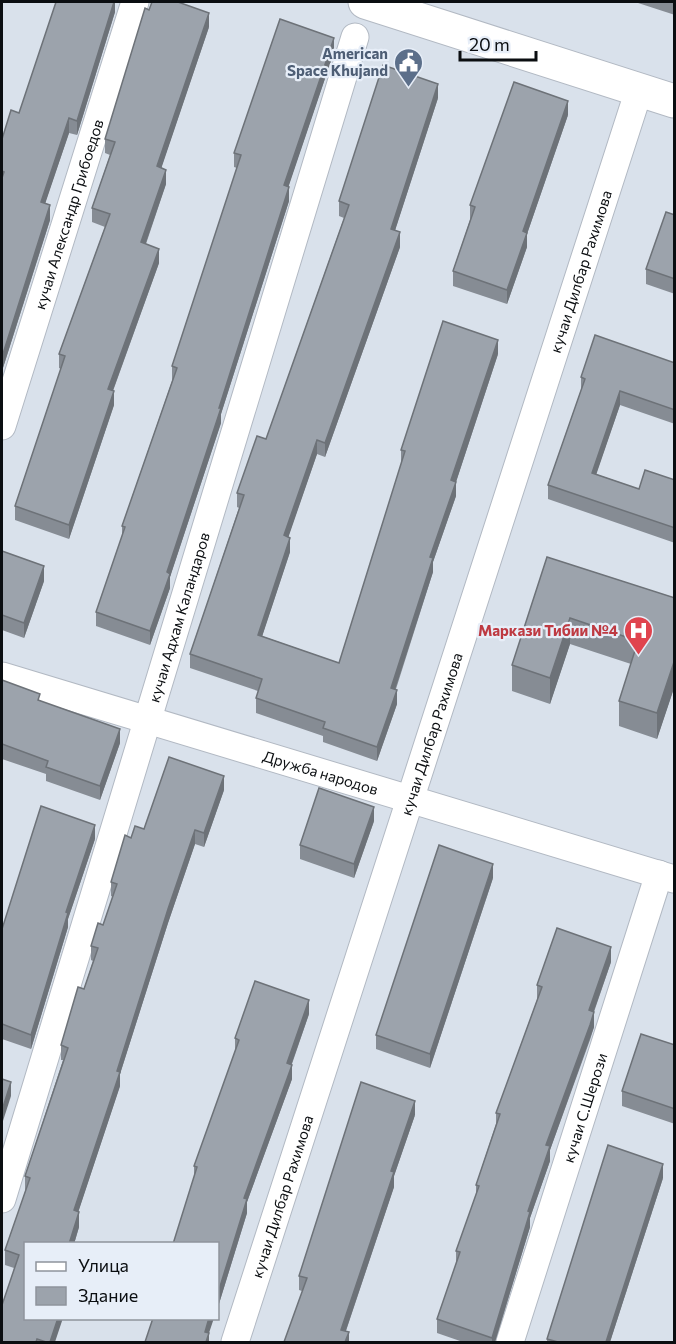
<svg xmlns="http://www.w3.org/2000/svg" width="676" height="1344" viewBox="0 0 676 1344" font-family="Commissioner,sans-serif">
	<rect width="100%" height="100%" fill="#d9e1eb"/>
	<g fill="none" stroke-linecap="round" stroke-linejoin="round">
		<defs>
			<g id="minor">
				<path id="s1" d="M2,426l133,-424"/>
				<path id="s2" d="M2,676l672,203"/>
				<path id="s3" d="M2,1199l353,-1162"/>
				<path id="s4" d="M235,1342l404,-1252"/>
				<path id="s5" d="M510,1342l149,-468"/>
			</g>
			<polyline id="major" points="365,2 674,101"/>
		</defs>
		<use href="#minor" stroke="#b2b9c3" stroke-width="29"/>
		<use href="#major" stroke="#b2b9c3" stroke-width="35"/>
		<use href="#minor" stroke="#fff" stroke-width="27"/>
		<use href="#major" stroke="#fff" stroke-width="33"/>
	</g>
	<g fill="#868c94">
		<polygon points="115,2 115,12 77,135 69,133 45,203 50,220 2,371 2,139 19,113"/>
		<polygon points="635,2 675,2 675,15"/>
		<polygon points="209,27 161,168 166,184 146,244 159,263 113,391 114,405 69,539 15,520 15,506 61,369 59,368 59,354 105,227 92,222 92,208 110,155 105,153 105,139"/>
		<polygon points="334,52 288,187 289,201 221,414 221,423 170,577 170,588 150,645 96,626 96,612 122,536 122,526 172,381 172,366 237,168 234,167 234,153"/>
		<polygon points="438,98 395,230 400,247 325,457 317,454 288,537 290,552 262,636 339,663 401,464 401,450 498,354 456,482 456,496 433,562 433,572 396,689 397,704 377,761 323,742 323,736 256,713 256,698 258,691 190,668 190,654 239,508 237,507 237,493 266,439 344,218 339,216 339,201"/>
		<polygon points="568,115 527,234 527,247 507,304 453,286 453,271 470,220 470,205"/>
		<polygon points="675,215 675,294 646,284 646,269"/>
		<polygon points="675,363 675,424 620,405 596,474 639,489 675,480 675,543 548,499 548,485 581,390 581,377"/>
		<polygon points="2,551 44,581 24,638 2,630"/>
		<polygon points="547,557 675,598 675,685 657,739 619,726 619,701 631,664 570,644 550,704 512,691 512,665"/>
		<polygon points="2,680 120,743 100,800 46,781 46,774 2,759"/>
		<polygon points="224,790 204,847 195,844 168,923 120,1074 120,1086 78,1212 79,1227 74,1244 26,1244 55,1342 2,1342 14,1268 5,1265 5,1250 26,1190 25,1190 25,1176 63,1060 61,1060 61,1045 84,989 93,961 91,960 91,946 103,925 113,897 111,896 111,882 131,838 144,829"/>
		<polygon points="374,821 354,878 300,859 300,845"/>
		<polygon points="95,839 68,919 68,927 31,1049 2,1039 2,929"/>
		<polygon points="493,878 430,1068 376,1049 376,1035"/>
		<polygon points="611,962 594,1012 594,1027 590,1040 550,1150 550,1161 530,1218 530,1227 495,1342 463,1342 437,1333 437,1319 456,1264 456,1251 476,1195 476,1185 496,1124 496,1113 537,1000 537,985"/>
		<polygon points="309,1014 292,1064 292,1079 247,1202 247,1213 218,1307 218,1244 194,1178 194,1166 235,1053 235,1038"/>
		<polygon points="675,1045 675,1124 622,1106 622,1091"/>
		<polygon points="415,1115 394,1176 394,1187 346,1331 349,1342 302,1291 299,1290 299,1276"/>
		<polygon points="663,1178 610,1342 547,1342 547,1339"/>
	</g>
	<g fill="#6d7278">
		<polygon points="114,2 115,2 115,12 77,135 77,121"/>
		<polygon points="209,13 209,27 157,181 157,166"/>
		<polygon points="334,38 334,52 284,200 284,185"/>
		<polygon points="438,84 438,98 391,243 391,229"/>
		<polygon points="568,101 568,115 527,234 527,247 507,304 507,290 523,231"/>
		<polygon points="69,118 69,133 41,216 41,202"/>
		<polygon points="166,170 166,184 141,257 141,242"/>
		<polygon points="289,187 289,201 221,414 221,423 170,577 170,588 150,645 150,631 167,572"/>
		<polygon points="50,205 50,220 2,371 2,357"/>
		<polygon points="400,232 400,247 325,457 325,443"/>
		<polygon points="159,249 159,263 108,404 108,389"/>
		<polygon points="498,340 498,354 456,482 456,496 433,562 433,572 391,702 391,688 451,480"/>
		<polygon points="114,391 114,405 69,539 69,525"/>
		<polygon points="620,391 620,405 592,487 592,473"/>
		<polygon points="317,440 317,454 284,550 284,535"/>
		<polygon points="290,538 290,552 258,649 258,635"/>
		<polygon points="44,566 44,581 24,638 24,623"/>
		<polygon points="570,618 570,644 550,704 550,678"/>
		<polygon points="675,659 675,685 657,739 657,713"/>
		<polygon points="397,690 397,704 377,761 377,747"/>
		<polygon points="120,729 120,743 100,800 100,786"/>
		<polygon points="224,776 224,790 204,847 204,833"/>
		<polygon points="374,807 374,821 354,878 354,864"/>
		<polygon points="95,825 95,839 68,919 68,927 31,1049 31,1035 66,912"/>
		<polygon points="195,830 195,844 168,923 120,1074 120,1086 74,1225 74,1210 168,909"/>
		<polygon points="493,864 493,878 430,1068 430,1054"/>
		<polygon points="611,947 611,962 589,1025 589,1010"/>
		<polygon points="309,1000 309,1014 287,1077 287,1063"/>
		<polygon points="594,1012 594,1027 550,1150 550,1161 530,1218 530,1227 495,1342 492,1342 492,1338 546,1145"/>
		<polygon points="292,1065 292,1079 247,1202 247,1213 218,1307 218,1293 244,1198"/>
		<polygon points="11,1082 11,1096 2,1124 2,1110"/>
		<polygon points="415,1101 415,1115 394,1176 394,1187 342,1342 341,1330 391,1171"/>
		<polygon points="663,1164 663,1178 610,1342 606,1342"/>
		<polygon points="79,1212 79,1227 74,1244 69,1244"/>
		<polygon points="58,1318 63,1318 55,1342 50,1342"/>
		<polygon points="209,1318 214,1318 209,1333 209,1342 205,1342 205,1332"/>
		<polygon points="349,1332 349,1342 345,1342"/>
	</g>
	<g fill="#9ca3ac" stroke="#6d7278" stroke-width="1.5">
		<polygon points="56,2 114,2 77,121 69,118 41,202 50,205 2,357 2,178 4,172 2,171 2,139 11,110 19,113"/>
		<polygon points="152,2 178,2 209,13 157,166 166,170 141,242 159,249 108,389 114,391 69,525 15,506 65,356 59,354 110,214 92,208 115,142 105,139 145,8 149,10"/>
		<polygon points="280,19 334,38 284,185 289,187 219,408 221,408 167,572 170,574 150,631 96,612 125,527 122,526 177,368 172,366 241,155 234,153"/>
		<polygon points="383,65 438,84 391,229 400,232 325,443 317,440 284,535 290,538 258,635 339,663 405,451 401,450 443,321 498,340 451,480 456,482 430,557 433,558 391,688 397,690 377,747 323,728 325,722 256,698 262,679 190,654 244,495 237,493 257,436 266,439 349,205 339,201"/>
		<polygon points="514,82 568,101 523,231 527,233 507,290 453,271 475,207 470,205"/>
		<polygon points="666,212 675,215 675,279 646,269"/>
		<polygon points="595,335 675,363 675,410 620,391 592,473 639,489 645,470 675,480 675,528 548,485 585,379 581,377"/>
		<polygon points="2,551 44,566 24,623 2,615"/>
		<polygon points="547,557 675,598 675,659 657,713 619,701 638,641 570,618 550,678 512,665"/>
		<polygon points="2,680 40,694 38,700 120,729 100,786 46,767 48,761 2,744"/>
		<polygon points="169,757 224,776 204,833 195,830 168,909 117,1071 120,1072 74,1210 79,1212 69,1244 26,1244 26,1318 58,1318 50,1342 46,1342 37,1339 36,1342 2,1342 2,1305 19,1255 5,1250 30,1178 25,1176 68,1048 61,1045 78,987 84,989 98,948 91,946 98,923 103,925 117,884 111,882 125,835 131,838 135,826 144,829"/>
		<polygon points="319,788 374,807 354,864 300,845"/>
		<polygon points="41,806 95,825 66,912 68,913 31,1035 2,1024 2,929"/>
		<polygon points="439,845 493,864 430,1054 376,1035"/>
		<polygon points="557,928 611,947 589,1010 594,1012 590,1025 546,1145 550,1146 528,1211 530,1212 492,1338 437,1319 460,1252 456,1251 479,1186 476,1185 500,1114 496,1113 542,987 537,985"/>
		<polygon points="255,981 309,1000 287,1063 292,1065 244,1198 247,1199 218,1293 218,1244 173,1244 197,1167 194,1166 239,1040 235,1038"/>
		<polygon points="641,1034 675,1045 675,1109 622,1091"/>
		<polygon points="2,1079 11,1082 2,1110"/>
		<polygon points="361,1082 415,1101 391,1171 394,1172 341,1330 349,1332 345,1342 284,1342 307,1278 299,1276"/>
		<polygon points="608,1145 663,1164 606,1342 558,1342 547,1339"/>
		<polygon points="153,1318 209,1318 205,1332 209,1333 206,1342 145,1342"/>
	</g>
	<defs>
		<symbol id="civic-pin" viewBox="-11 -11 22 30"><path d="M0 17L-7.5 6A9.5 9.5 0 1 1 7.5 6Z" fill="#5c6f8a" stroke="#e7eef8"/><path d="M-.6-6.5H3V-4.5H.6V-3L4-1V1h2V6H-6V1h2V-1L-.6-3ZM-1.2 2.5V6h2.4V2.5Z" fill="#fff"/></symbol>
		<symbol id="hospital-pin" viewBox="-11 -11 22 30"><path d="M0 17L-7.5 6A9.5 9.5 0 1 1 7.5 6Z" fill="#e0444e" stroke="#e7eef8"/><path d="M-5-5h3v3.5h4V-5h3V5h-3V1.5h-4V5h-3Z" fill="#fff"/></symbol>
	</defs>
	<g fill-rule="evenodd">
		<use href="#civic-pin" x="392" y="46" width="33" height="45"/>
		<use href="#hospital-pin" x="622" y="614" width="33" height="45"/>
	</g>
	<g text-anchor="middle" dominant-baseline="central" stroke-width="4.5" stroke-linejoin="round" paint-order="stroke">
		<g font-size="15" font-weight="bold" fill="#4e5e75" stroke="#e7eef8" text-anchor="end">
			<text x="388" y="53">American<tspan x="388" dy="17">Space Khujand</tspan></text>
		</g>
		<g font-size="15" fill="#0b0e11" stroke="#e7eef8">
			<text stroke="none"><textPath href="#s1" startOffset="222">кучаи Александр Грибоедов</textPath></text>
			<text stroke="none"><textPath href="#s4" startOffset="1125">кучаи Дилбар Рахимова</textPath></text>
			<text stroke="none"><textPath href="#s3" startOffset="608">кучаи Адхам Каландаров</textPath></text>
			<text stroke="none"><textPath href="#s4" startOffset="639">кучаи Дилбар Рахимова</textPath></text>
			<text stroke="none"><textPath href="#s2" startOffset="333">Дружба народов</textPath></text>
			<text stroke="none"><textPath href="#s5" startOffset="246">кучаи С.Шерози</textPath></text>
			<text stroke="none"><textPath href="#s4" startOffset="153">кучаи Дилбар Рахимова</textPath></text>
		</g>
		<g font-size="15" font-weight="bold" fill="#be3a42" stroke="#e7eef8" text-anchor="end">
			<text x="618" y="630">Маркази Тибии №4</text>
		</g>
	</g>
	<rect width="676" height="1344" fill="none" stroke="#0b0e11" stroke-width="6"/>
	<rect x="24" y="1242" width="195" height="78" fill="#e7eef8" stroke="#8f949c" stroke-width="1.5"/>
	<rect x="36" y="1262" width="30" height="9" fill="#ffffff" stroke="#8f949c" stroke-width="1.5"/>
	<text x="78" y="1272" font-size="18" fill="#0b0e11">Улица</text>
	<rect x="36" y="1287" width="30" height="18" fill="#9ca3ac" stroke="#8f949c" stroke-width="1.5"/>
	<text x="78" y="1302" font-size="18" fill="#0b0e11">Здание</text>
	<path d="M460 51v9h76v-9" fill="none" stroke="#0b0e11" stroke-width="3"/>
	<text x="469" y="51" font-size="18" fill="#0b0e11" stroke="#e7eef8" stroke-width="4.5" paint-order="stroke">20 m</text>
</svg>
